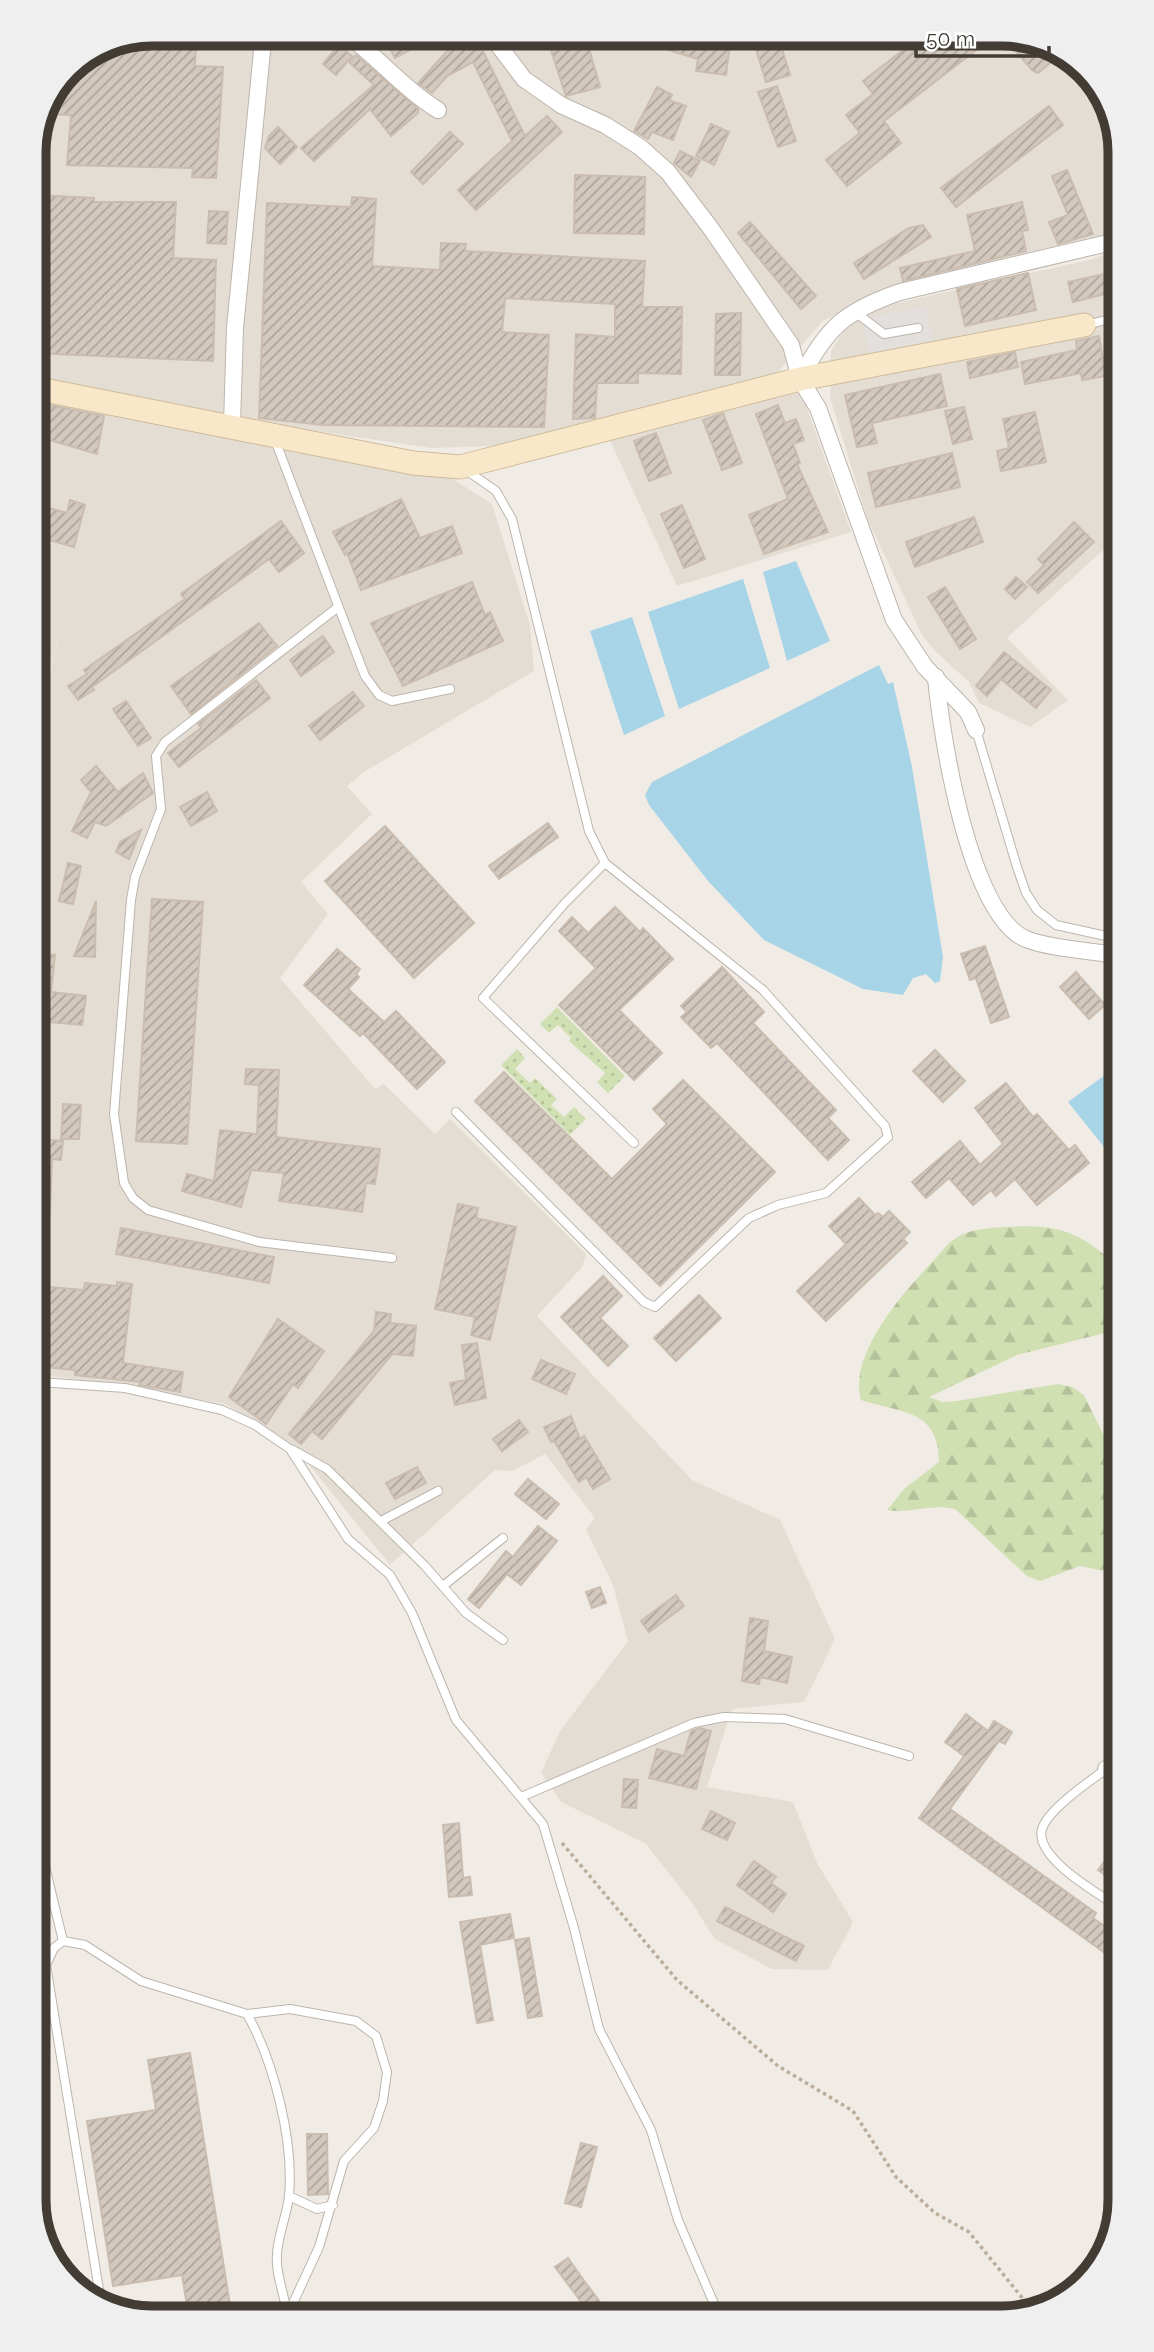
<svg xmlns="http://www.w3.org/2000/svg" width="1154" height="2352" viewBox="0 0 1154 2352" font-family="Raleway,sans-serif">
	<defs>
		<pattern id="grass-dots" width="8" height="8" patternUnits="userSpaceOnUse" patternTransform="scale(1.75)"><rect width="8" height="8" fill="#d1e0b2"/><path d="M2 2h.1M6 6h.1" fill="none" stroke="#b5c19a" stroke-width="1.8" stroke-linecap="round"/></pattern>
		<pattern id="forest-firs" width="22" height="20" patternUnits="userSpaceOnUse" patternTransform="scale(1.75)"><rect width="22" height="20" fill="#d1e0b2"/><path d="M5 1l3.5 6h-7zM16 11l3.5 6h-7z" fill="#b5c19a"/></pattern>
		<pattern id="building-hatch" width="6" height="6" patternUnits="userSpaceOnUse" patternTransform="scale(1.75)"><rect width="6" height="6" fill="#d3c9bf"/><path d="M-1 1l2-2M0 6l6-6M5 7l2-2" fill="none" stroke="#ada49c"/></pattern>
	</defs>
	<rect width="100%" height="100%" fill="#f0ece5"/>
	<g fill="#e4ddd4">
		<polygon points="1010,34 1074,58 1112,107 1112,234 1058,252 880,293 823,321 777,373 597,423 495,446 431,448 254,422 34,379 33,144 68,68 107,42"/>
		<polygon points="1112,251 1114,540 1007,638 1068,700 1030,727 979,703 969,682 936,652 922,635 868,520 830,398 831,351 844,331 868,313 893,304 1093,259"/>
		<polygon points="800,389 851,532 677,586 606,432"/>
		<polygon points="35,394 114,415 453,479 492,504 530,625 534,671 364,772 347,786 372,814 301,882 328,914 280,978 375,1089 384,1084 435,1134 450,1119 586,1254 582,1267 537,1316 692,1480 780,1520 835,1639 804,1702 732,1709 707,1787 793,1802 817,1863 853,1922 828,1970 772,1969 715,1939 692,1903 646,1844 561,1802 541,1773 560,1731 628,1641 613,1585 586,1530 595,1518 545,1454 512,1471 495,1470 390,1565 294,1446 225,1404 123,1385 39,1375 36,723 66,611 36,718"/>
	</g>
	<g fill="url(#grass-dots)">
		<polygon points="557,1007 625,1076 608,1093 597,1082 605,1073 569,1041 571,1038 558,1025 549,1033 540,1024"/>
		<polygon points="517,1049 525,1058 515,1069 530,1083 535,1078 557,1099 551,1105 564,1117 574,1107 586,1119 570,1135 501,1065"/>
	</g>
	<path fill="url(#forest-firs)" d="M1025,1226c41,1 59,10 90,38l2,66 -100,25 -88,42 14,5 14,-1 101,-17 14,3 12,8 19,39 15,18v122l-38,-8 -40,15 -13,-5 -72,-67c-24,-6 -45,5 -68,1l18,-22 34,-26c0,-54 -40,-49 -78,-62 -13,-46 42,-107 72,-139 7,-7 14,-18 23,-23 19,-12 47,-10 69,-12z"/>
	<polygon fill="#e2dfdd" points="925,306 933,343 870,357 864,328 874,317"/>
	<g fill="#a8d4e7">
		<polygon points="796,561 830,641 787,661 763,572"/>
		<polygon points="743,579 770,668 679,709 648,612"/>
		<polygon points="632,617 665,716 624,735 590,631"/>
		<polygon points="879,665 888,684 893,682 912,767 943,957 940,981 935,983 926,974 913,978 903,995 863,989 764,940 708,881 649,805 645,795 652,782"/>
		<polygon points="1116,1067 1116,1162 1068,1102"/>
	</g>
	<g fill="url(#building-hatch)" stroke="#cabdb0" stroke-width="2">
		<polygon points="924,34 997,34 884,121 901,143 847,186 826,160 860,133 846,115 873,94 863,81"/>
		<polygon points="1001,34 1010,34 1062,53 1038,73 1032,70"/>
		<polygon points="731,36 726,75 696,71 698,59 662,48 665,37"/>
		<polygon points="752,36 778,36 790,75 766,82"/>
		<polygon points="547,38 586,38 600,87 566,96"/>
		<polygon points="385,39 430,39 395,58"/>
		<polygon points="458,39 477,39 525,136 547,116 562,132 476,210 458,190 512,141 473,62 447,76 432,93 418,83"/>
		<polygon points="196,41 195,66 223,67 216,178 192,177 193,168 67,165 71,115 47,114 68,68 107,42"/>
		<polygon points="339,45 352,56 336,75 323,64"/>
		<polygon points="356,55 418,109 418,113 391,136 370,109 314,161 301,148 374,85 349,62"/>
		<polygon points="777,86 796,141 778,147 758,92"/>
		<polygon points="657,87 672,95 669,100 686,106 673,140 652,132 648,139 634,131"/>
		<polygon points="1049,106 1063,125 956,207 941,188"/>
		<polygon points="711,124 729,132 714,165 696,156"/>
		<polygon points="278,127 297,147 280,164 265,148 269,136"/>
		<polygon points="450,132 463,144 423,184 411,172"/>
		<polygon points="680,151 700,161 691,177 674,163"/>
		<polygon points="1067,170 1093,234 1058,244 1049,222 1068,215 1052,176"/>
		<polygon points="575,175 645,177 644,234 574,233"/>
		<polygon points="34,195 94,198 94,202 176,202 173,258 216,260 213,361 34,353"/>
		<polygon points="352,197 376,199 372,266 440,270 441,243 466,244 465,251 645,261 642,307 682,307 681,374 638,373 638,383 597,383 595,418 573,419 576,334 615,337 615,304 505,298 502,332 549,335 544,427 324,425 259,418 267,203 351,207"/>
		<polygon points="1022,202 1028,230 1022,231 1026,251 903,281 900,268 975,251 967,215"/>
		<polygon points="209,211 228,212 226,244 207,243"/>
		<polygon points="750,222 816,296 801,309 738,233"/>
		<polygon points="923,225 931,237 864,279 854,263 909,228"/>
		<polygon points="1113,272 1113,292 1073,302 1068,282"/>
		<polygon points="1028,273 1036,310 965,326 957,289"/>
		<polygon points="741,313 740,375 715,375 716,314"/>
		<polygon points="1099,336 1106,376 1082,380 1081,373 1025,384 1021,362 1077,350 1076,341"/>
		<polygon points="1015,352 1018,367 970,378 967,362"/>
		<polygon points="940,374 947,406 872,423 877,443 857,447 845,395"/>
		<polygon points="44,404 104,416 97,454 36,436"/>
		<polygon points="778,405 785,423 796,419 804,440 793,444 800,463 797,464 828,532 764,554 749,515 788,499 756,414"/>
		<polygon points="964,407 972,439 953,444 945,411"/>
		<polygon points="1035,412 1046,462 1001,471 997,451 1009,448 1003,419"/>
		<polygon points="723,413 742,463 722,470 703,420"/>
		<polygon points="656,433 671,473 649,481 634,441"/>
		<polygon points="952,453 960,487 876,507 868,473"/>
		<polygon points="401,499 420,538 452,526 462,553 361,590 347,553 345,555 333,532"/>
		<polygon points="70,500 85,505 74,547 35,536 35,504 67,513"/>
		<polygon points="682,505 705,559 684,568 661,514"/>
		<polygon points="974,517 983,542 915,567 906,542"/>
		<polygon points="281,521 304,553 279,572 269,559 92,687 94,690 78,700 68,686 87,674 84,670 185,599 181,594"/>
		<polygon points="1074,522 1094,542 1038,593 1027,582 1044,565 1038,559"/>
		<polygon points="1016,577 1027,587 1015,599 1005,589"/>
		<polygon points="472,582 485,615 490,612 503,641 403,686 371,623"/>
		<polygon points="945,587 976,639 960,649 928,597"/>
		<polygon points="259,623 277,646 191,714 171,686"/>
		<polygon points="323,636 334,652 301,676 290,660"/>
		<polygon points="1004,652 1051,690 1036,708 1001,679 987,696 976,686"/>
		<polygon points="256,680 270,698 179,767 168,753 201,728 198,724"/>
		<polygon points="353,692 364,706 320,740 309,726"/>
		<polygon points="126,701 151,738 138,746 113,709"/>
		<polygon points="96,766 118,792 143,773 153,793 106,826 95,822 87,838 72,831 91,792 81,780"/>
		<polygon points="207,792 217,811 191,826 180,807"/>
		<polygon points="548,823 558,837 499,879 489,866"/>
		<polygon points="385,826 474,923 414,978 325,881"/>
		<polygon points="141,830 129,859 116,852 120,842"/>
		<polygon points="68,863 81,866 73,904 59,901"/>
		<polygon points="152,899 203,902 187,1144 136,1141"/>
		<polygon points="96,901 95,957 74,956"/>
		<polygon points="615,907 640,932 643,928 673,959 619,1010 662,1053 634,1080 559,1005 596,968 559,931 572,917 588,933"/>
		<polygon points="985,946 1009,1017 991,1023 976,978 970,980 961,954"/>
		<polygon points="337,949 360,969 356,974 359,977 348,989 384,1022 396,1011 445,1062 417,1089 363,1033 360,1036 304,985"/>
		<polygon points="37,953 55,955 51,992 86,996 82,1025 48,1022 47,1030 37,1029"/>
		<polygon points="722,967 764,1012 753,1023 836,1110 828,1118 849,1140 828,1160 717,1043 711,1048 681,1017 687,1012 681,1006"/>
		<polygon points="1076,972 1105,1005 1089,1019 1060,987"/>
		<polygon points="935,1050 965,1081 943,1102 913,1071"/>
		<polygon points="246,1069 279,1070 276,1137 380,1149 375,1184 366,1183 362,1212 279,1201 284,1173 251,1170 241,1207 182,1191 187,1174 214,1181 220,1130 257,1134 259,1085 245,1084"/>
		<polygon points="504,1072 612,1179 667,1124 653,1109 683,1080 775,1172 660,1286 475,1101"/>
		<polygon points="1006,1083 1033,1117 1037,1114 1069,1150 1075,1145 1089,1163 1037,1205 1015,1179 996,1196 991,1190 973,1205 949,1178 926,1198 912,1182 960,1141 980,1165 1003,1144 975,1108"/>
		<polygon points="63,1104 81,1105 79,1139 61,1139"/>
		<polygon points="38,1139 63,1141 61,1160 52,1159 50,1214 38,1214"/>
		<polygon points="859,1198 875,1215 878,1213 883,1217 889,1211 910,1232 903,1239 907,1243 826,1321 797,1291 846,1244 829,1226"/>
		<polygon points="458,1204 478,1208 476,1218 516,1227 490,1340 471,1335 475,1317 435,1309"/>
		<polygon points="121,1228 274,1257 269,1283 116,1254"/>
		<polygon points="603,1276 622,1296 600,1318 628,1346 608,1366 561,1317"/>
		<polygon points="117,1282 132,1284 123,1363 183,1372 180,1392 139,1385 140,1382 75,1375 75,1370 45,1367 49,1331 38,1331 38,1286 84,1290 85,1283 117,1286"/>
		<polygon points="699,1295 721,1318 676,1361 654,1338"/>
		<polygon points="376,1312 391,1314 390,1323 416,1326 413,1356 392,1354 322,1439 312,1431 301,1444 289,1434 374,1331"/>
		<polygon points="278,1319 324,1351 298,1388 293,1384 266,1424 229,1397"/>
		<polygon points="477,1343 486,1398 455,1405 450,1383 466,1380 462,1345"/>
		<polygon points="541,1360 575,1374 566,1394 532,1379"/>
		<polygon points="571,1416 580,1439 584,1436 610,1479 593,1489 586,1477 579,1482 554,1441 551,1442 544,1427"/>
		<polygon points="519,1420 528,1432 502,1451 493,1439"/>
		<polygon points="417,1467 426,1483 395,1499 386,1483"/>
		<polygon points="528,1479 559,1504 546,1519 515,1494"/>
		<polygon points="538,1526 557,1541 521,1585 507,1574 479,1608 468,1599 506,1551 513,1557"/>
		<polygon points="600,1587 606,1603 592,1608 586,1592"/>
		<polygon points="676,1595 684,1606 649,1632 641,1621"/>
		<polygon points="750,1618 768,1621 764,1651 792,1657 787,1683 760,1677 759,1684 742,1681"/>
		<polygon points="966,1714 988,1731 994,1721 1012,1732 1005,1744 999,1741 950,1809 1096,1913 1093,1918 1120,1937 1120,1964 919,1818 964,1756 945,1742"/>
		<polygon points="700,1728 711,1731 696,1789 649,1778 657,1749 684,1756 691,1731"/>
		<polygon points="624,1779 638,1780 636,1808 622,1807"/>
		<polygon points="711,1811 735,1823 727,1840 702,1829"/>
		<polygon points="459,1823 463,1878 470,1877 472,1895 449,1897 443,1825"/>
		<polygon points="1107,1858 1119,1867 1119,1885 1098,1870"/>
		<polygon points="754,1861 776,1877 771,1883 786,1894 773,1912 737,1885"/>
		<polygon points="725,1907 804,1946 796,1961 717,1921"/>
		<polygon points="510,1914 514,1938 480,1945 493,2020 477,2023 460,1922"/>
		<polygon points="529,1938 542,2016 528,2018 515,1940"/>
		<polygon points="190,2053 232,2318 189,2318 182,2275 113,2286 87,2121 156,2110 148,2060"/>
		<polygon points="307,2134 327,2134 328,2194 308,2195"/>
		<polygon points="581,2143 597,2147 581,2207 565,2203"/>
		<polygon points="568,2258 585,2282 609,2314 590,2314 573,2291 555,2267"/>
	</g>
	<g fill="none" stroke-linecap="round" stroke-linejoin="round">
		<defs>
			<g id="lane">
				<polyline points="855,312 884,334 918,328"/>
				<polyline points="1087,325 1113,318"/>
				<polyline points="275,440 365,676 379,695 392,701 450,689"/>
				<polyline points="466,470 496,491 512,519 589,831 605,863 565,903 483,998 634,1143"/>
				<polyline points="338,607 165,742 156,756 161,809 135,877 131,900 114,1114 124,1183 133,1198 148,1210 259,1242 392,1258"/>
				<polyline points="976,730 1017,867 1026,893 1037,910 1056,925 1115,938"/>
				<polyline points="456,1112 644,1302 655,1307 749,1218 778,1205 826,1193 888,1137 885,1126 763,990 605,863"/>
				<polyline points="39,1382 125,1388 222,1410 255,1425 290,1449 348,1539 390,1575 412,1613 456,1720 543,1824 574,1928 599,2029 651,2130 678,2220 718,2313"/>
				<polyline points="293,1450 327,1469 425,1566 466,1613 503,1640"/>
				<polyline points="381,1521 438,1491"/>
				<polyline points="443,1586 503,1538"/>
				<path d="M1106,1769c-17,13 -58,40 -64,60 -8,29 57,65 78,79"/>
				<polyline points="521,1797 694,1723 724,1717 785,1719 909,1756"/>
				<polyline points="40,1846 63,1941 54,1948 46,1965 101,2302"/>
				<path d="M63,1941l22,4 56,36 106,33c27,48 47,127 42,182 -2,19 -11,38 -12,58 -2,22 9,42 10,63"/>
				<polyline points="247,2014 290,2009 356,2021 376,2036 387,2072 383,2101 374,2128 344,2161 319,2247 288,2314"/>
				<polyline points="289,2196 317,2209 333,2205"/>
			</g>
			<g id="street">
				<polyline points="493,38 524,79 561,105 605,125 640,147 668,172 712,230 791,345 800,379 818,408 894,620 925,667 968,712 976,730"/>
				<path d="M354,40c29,23 52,50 84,70"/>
				<path d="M800,379c27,-52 45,-68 100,-87l212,-50"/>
				<polyline points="232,424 235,328 263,41"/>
				<path d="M936,677c5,57 33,238 90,262 21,9 65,12 89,16"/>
				<polyline points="1106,1769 1119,1765"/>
			</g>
			<polyline id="secondary" points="34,388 413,463 460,467 800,379 1084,325"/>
		</defs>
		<use href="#lane" stroke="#bdb5ac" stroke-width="10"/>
		<use href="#street" stroke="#bdb5ac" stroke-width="18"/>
		<use href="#secondary" stroke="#cebb9b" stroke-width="25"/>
		<polyline stroke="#bbac9c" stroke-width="3.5" stroke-dasharray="3.5 3.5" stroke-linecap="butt" points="562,1843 677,1980 778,2066 853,2111 896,2177 935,2213 969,2232 1032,2310"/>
		<use href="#lane" stroke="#fff" stroke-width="8"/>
		<use href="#street" stroke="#fff" stroke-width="16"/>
		<use href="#secondary" stroke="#f8e7c8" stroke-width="23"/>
	</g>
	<path d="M0 0H1154V2352H0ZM152 46H1002A106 106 0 0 1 1108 152V2200A106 106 0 0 1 1002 2306H152A106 106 0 0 1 46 2200V152A106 106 0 0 1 152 46Z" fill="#f0efef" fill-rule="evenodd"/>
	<path fill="none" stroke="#423c35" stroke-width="9" d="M152 46H1002A106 106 0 0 1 1108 152V2200A106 106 0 0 1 1002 2306H152A106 106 0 0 1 46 2200V152A106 106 0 0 1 152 46Z"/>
	<path d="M916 46v10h133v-10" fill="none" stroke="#423c35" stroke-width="3.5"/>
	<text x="926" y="46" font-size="21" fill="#423c35" stroke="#ffffff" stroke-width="5" paint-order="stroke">50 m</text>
</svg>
